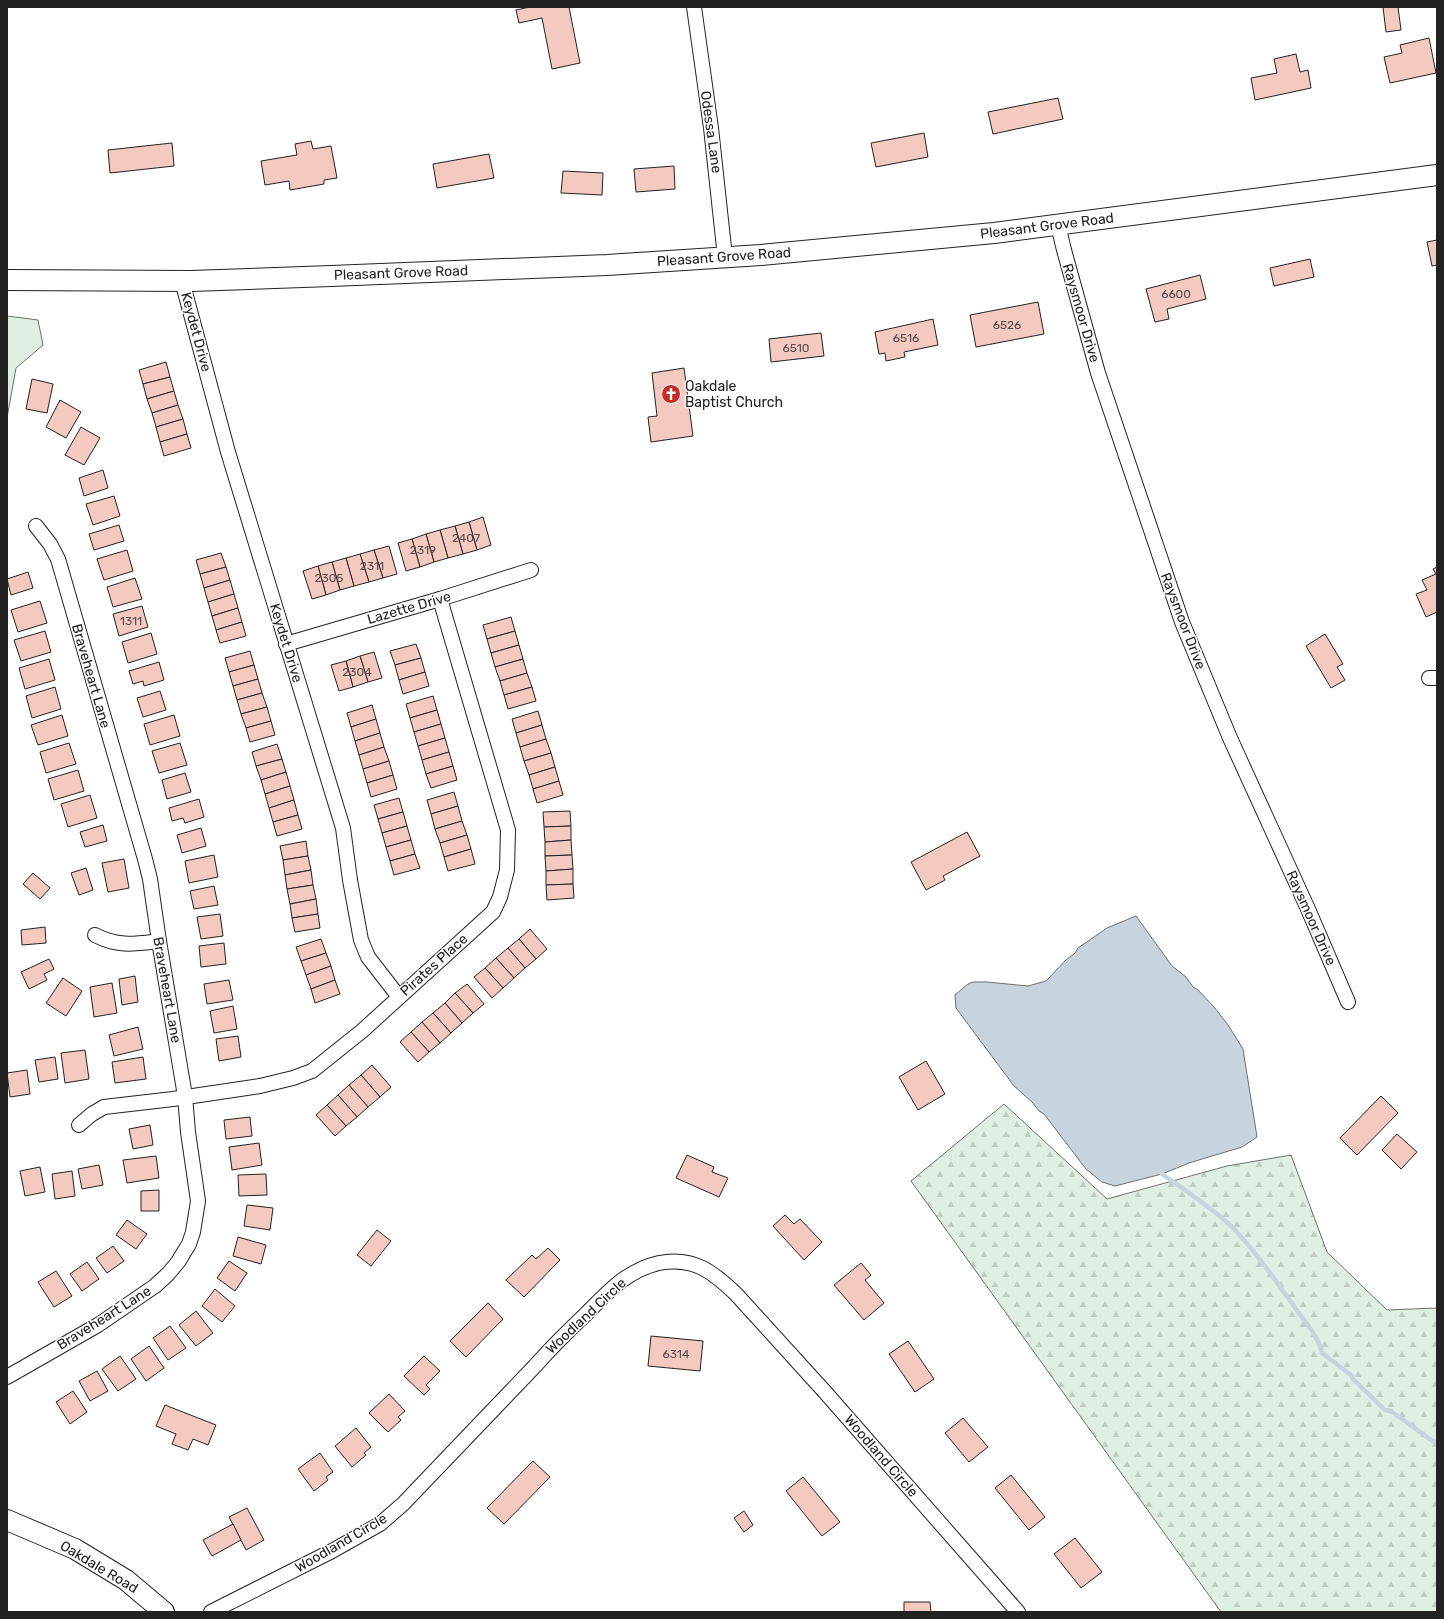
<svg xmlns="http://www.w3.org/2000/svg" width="1444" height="1619" viewBox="0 0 1444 1619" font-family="Rubik,sans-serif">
	<defs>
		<pattern id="forest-firs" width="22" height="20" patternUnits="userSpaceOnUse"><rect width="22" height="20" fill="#e0efe3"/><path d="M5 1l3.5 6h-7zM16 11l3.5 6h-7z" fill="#c0cdc2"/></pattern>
	</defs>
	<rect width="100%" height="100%" fill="#fff"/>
	<polygon fill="#e0efe3" stroke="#6f6f6f" points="7,316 38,320 43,345 16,368 7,418"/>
	<polygon fill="url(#forest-firs)" stroke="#6f6f6f" points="1004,1104 1107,1199 1227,1166 1291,1155 1327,1252 1387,1310 1437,1308 1437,1612 1221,1612 911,1181"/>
	<polygon fill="#c7d3dd" stroke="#6f6f6f" points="1136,916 1172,966 1186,977 1193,987 1198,990 1214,1007 1228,1025 1243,1049 1257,1137 1242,1147 1189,1163 1162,1174 1115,1186 1102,1182 1086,1169 1044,1114 1039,1111 1032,1102 1014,1086 956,1008 955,995 968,984 973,982 987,982 1028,986 1046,981 1066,960 1075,953 1078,948 1107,928"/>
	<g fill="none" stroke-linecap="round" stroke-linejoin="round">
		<path stroke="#c7d3dd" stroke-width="4.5" d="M1160,1170l2,4c23,16 47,32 68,51 25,25 45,55 66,84 9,13 23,28 26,44l29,22 2,4 32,31 6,1 40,29 6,3"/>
	</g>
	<g fill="#f3c9c0" stroke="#222">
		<polygon points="530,7 569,7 580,63 552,69 542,18 519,23 516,10"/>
		<polygon points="1383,7 1398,7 1401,30 1386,32"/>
		<polygon points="1429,38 1436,73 1390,83 1384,57 1402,53 1400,45"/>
		<polygon points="1296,54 1300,72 1308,70 1311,88 1255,100 1251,78 1277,73 1274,59"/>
		<polygon points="1058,98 1063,119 993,134 988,112"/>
		<polygon points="924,133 928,157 876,167 871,143"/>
		<polygon points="311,141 313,149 331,146 337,178 324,180 324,184 290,190 289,181 265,185 261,161 297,155 295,144"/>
		<polygon points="172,143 174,166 110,173 108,150"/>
		<polygon points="489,154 494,178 437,188 433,164"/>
		<polygon points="674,166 675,189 636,192 634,169"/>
		<polygon points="563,171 603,173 602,195 561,193"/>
		<polygon points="1437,240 1437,265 1432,266 1427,242"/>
		<polygon points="1310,259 1314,277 1274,286 1270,268"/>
		<polygon points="1200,275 1206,299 1167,309 1169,319 1155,322 1146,289"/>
		<polygon points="1038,302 1044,334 976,347 970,315"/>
		<polygon points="933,319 938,345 904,352 905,357 886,361 885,353 879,354 875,332"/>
		<polygon points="821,333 824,356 771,362 769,339"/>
		<polygon points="166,362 170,377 143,384 139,370"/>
		<polygon points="684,368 693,436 651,442 648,417 657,416 652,373"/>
		<polygon points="170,377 174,391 147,399 143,384"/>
		<polygon points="32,379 53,384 47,413 26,409"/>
		<polygon points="174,391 178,405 152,413 147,399"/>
		<polygon points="60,400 81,412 66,438 46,427"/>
		<polygon points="178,405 183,419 156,427 152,413"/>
		<polygon points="183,419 187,434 160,442 156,427"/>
		<polygon points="81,427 100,438 84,465 65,455"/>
		<polygon points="187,434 191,448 164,456 160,442"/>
		<polygon points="103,470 108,488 84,496 79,478"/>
		<polygon points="114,496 120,516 93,525 86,504"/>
		<polygon points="483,517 491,545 477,550 469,522"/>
		<polygon points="469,522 477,550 463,554 455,526"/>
		<polygon points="119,525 124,541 94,550 89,534"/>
		<polygon points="455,526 463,554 448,558 440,530"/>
		<polygon points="440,530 448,558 434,562 426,534"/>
		<polygon points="426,534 434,562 420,567 412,539"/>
		<polygon points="412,539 420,567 406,571 398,543"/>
		<polygon points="389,546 397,574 383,578 374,550"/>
		<polygon points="127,550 133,571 104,580 97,559"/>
		<polygon points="374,550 383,578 369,582 360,554"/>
		<polygon points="221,553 226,567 200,574 196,560"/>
		<polygon points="360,554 369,582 354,586 346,558"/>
		<polygon points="346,558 354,586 340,590 332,562"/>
		<polygon points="332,562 340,590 326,595 318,566"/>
		<polygon points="318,566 326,595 312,599 303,571"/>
		<polygon points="226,567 230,580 204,588 200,574"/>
		<polygon points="1437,567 1437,612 1426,617 1416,594 1427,590 1422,580 1436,574 1433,569"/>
		<polygon points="28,572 33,588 11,595 7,579"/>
		<polygon points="135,578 142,599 113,607 107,587"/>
		<polygon points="230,580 234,594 208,602 204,588"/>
		<polygon points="234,594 238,608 212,616 208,602"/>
		<polygon points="40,601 47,623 18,632 11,610"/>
		<polygon points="142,606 148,627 119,636 113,614"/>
		<polygon points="238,608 242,622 216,630 212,616"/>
		<polygon points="511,617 515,631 487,639 483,625"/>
		<polygon points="242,622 246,636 220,643 216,630"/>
		<polygon points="45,631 51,652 21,661 14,640"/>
		<polygon points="515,631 519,645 491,653 487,639"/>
		<polygon points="151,633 157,654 128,663 122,642"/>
		<polygon points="1325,634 1343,664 1337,667 1345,680 1331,688 1306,646"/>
		<polygon points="416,644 421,658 395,665 390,651"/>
		<polygon points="519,645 523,659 495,667 491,653"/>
		<polygon points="250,651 254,665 229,672 225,658"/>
		<polygon points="374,652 382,678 368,682 360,656"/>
		<polygon points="360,656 368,682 353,687 346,661"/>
		<polygon points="421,658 425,672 399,680 395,665"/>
		<polygon points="49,659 55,680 25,689 19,668"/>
		<polygon points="523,659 527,673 500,681 495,667"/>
		<polygon points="346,661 353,687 339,691 331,665"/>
		<polygon points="159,662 164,680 144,686 143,681 133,684 129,671"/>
		<polygon points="254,665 258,679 233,686 229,672"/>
		<polygon points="425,672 429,686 403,694 399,680"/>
		<polygon points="527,673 532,687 504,695 500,681"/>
		<polygon points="258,679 262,693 237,700 233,686"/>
		<polygon points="55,687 61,709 32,718 26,696"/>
		<polygon points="532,687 536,701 508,709 504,695"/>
		<polygon points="160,691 166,710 143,717 137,698"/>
		<polygon points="262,693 267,707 241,714 237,700"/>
		<polygon points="433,696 437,710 410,718 406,704"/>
		<polygon points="372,705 376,719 351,727 347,713"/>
		<polygon points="267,707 271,721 246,728 241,714"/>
		<polygon points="437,710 441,724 414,732 410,718"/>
		<polygon points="538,711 542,725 516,733 512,719"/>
		<polygon points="62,715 68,736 38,745 31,725"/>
		<polygon points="174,715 180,736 150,745 144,724"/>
		<polygon points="376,719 380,733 355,741 351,727"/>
		<polygon points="271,721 275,735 250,742 246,728"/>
		<polygon points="441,724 445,738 418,746 414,732"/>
		<polygon points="542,725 546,739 520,747 516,733"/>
		<polygon points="380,733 384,747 359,755 355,741"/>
		<polygon points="445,738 449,752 422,760 418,746"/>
		<polygon points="546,739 551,753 524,761 520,747"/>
		<polygon points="69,743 76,764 46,773 40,752"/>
		<polygon points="180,743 187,765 159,773 152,751"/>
		<polygon points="277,744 282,759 256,766 252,752"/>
		<polygon points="384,747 389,761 363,769 359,755"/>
		<polygon points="449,752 453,766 426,774 422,760"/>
		<polygon points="551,753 555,767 529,775 524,761"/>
		<polygon points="282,759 286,772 261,780 256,766"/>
		<polygon points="389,761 393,775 367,783 363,769"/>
		<polygon points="453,766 457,780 431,788 426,774"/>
		<polygon points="555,767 559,781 533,789 529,775"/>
		<polygon points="78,770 84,791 54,800 48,779"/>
		<polygon points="286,772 290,786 265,794 261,780"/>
		<polygon points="185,773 191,792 167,799 162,780"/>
		<polygon points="393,775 397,789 371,797 367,783"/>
		<polygon points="559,781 563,795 537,803 533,789"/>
		<polygon points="290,786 294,800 269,808 265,794"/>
		<polygon points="454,792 458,806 431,814 427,800"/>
		<polygon points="90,795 97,818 68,827 61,804"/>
		<polygon points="399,798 403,812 378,819 374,805"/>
		<polygon points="199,799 204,817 185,823 183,818 172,821 169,808"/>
		<polygon points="294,800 298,815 273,822 269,808"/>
		<polygon points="458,806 462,821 435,829 431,814"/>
		<polygon points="570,811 571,826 544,827 543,812"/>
		<polygon points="403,812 407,826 382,833 378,819"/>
		<polygon points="298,815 302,829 277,836 273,822"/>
		<polygon points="462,821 467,835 440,843 435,829"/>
		<polygon points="103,825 107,841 85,847 80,832"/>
		<polygon points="407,826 411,840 386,847 382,833"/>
		<polygon points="571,826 571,840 545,842 544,827"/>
		<polygon points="201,828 206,846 182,853 177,835"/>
		<polygon points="967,832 980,856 943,876 945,880 926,890 911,862"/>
		<polygon points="467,835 471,849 444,857 440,843"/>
		<polygon points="411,840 415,854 390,861 386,847"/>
		<polygon points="571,840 572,855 545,856 545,842"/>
		<polygon points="306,841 308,856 283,860 280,846"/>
		<polygon points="471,849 475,864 448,871 444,857"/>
		<polygon points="415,854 420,868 394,875 390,861"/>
		<polygon points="214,855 218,877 189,883 185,861"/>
		<polygon points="572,855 573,869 546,871 545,856"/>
		<polygon points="308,856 311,870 285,875 283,860"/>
		<polygon points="124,859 129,888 108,892 102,863"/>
		<polygon points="86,868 93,890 79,895 71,873"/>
		<polygon points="573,869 573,884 546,885 546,871"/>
		<polygon points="311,870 313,885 287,889 285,875"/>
		<polygon points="33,873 50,888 40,899 23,884"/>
		<polygon points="573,884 574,898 547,900 546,885"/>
		<polygon points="313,885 316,899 290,904 287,889"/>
		<polygon points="214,886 218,905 194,909 190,891"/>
		<polygon points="316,899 318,914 292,918 290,904"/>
		<polygon points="220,914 223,936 201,939 197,917"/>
		<polygon points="318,914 320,928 295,932 292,918"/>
		<polygon points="45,927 46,943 22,945 21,930"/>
		<polygon points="530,929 547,949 536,959 519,939"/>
		<polygon points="321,939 326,953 301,961 296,947"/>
		<polygon points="519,939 536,959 525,968 508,948"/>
		<polygon points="224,943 226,964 201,967 199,946"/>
		<polygon points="508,948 525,968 514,978 496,958"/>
		<polygon points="326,953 331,966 306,975 301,961"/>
		<polygon points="496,958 514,978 503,988 485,968"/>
		<polygon points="49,959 54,969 44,974 47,980 29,989 21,972"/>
		<polygon points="331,966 335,980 311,989 306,975"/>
		<polygon points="485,968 503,988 492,998 474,977"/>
		<polygon points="135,976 138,1002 122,1005 119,979"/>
		<polygon points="63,978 82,991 66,1016 46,1003"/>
		<polygon points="229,980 233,1000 207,1004 204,984"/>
		<polygon points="335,980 340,994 315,1003 311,989"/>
		<polygon points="112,983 117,1013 94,1017 90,987"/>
		<polygon points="467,984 484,1004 473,1013 455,993"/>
		<polygon points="455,993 473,1013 462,1023 445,1003"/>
		<polygon points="445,1003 462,1023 451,1033 433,1013"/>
		<polygon points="233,1006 237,1029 214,1033 210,1011"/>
		<polygon points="433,1013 451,1033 440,1043 422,1022"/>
		<polygon points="422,1022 440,1043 429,1052 411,1032"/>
		<polygon points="138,1027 143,1049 114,1056 109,1035"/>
		<polygon points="411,1032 429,1052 418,1062 400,1042"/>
		<polygon points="238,1036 241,1057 219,1061 216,1039"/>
		<polygon points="85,1050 89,1079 65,1083 61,1053"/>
		<polygon points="55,1057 58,1079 39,1082 35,1060"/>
		<polygon points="143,1057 146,1079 115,1083 112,1062"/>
		<polygon points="926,1061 945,1094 918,1110 899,1077"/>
		<polygon points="372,1065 391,1087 380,1097 361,1075"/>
		<polygon points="27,1070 30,1094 10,1097 7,1073"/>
		<polygon points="361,1075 380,1097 368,1107 349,1085"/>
		<polygon points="349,1085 368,1107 357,1117 338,1095"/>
		<polygon points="338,1095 357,1117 346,1126 327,1105"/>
		<polygon points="1381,1096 1398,1113 1357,1155 1340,1138"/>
		<polygon points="327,1105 346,1126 335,1136 316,1115"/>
		<polygon points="250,1117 252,1136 226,1139 224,1120"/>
		<polygon points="150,1125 153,1145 133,1149 129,1129"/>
		<polygon points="1397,1134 1417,1152 1401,1169 1382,1150"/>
		<polygon points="259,1143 262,1165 232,1170 229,1147"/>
		<polygon points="687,1155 714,1167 712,1172 728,1178 719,1197 676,1178"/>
		<polygon points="156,1156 159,1178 127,1183 123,1160"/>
		<polygon points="99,1165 103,1185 82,1189 78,1169"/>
		<polygon points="40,1167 45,1192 25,1196 20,1171"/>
		<polygon points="72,1171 75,1196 55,1199 52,1174"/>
		<polygon points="266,1174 267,1195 239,1196 238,1175"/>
		<polygon points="159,1190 159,1211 141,1211 141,1191"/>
		<polygon points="247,1205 273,1208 270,1230 244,1226"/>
		<polygon points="785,1215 794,1224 800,1219 822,1242 804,1260 773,1226"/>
		<polygon points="127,1220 147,1234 136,1249 116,1235"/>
		<polygon points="377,1230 391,1241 371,1266 357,1255"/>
		<polygon points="238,1237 266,1245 261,1264 233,1256"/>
		<polygon points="113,1246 124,1261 107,1273 96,1258"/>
		<polygon points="548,1248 560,1260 524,1297 506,1280 532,1255 536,1259"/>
		<polygon points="229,1261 247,1273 235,1291 217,1278"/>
		<polygon points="87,1262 99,1279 82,1291 70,1274"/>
		<polygon points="861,1263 871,1275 865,1280 884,1303 864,1320 834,1285"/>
		<polygon points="56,1271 72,1296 54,1307 38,1282"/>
		<polygon points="215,1289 235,1306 222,1322 202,1306"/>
		<polygon points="488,1303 503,1319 466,1357 450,1341"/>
		<polygon points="196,1311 213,1333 196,1346 179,1325"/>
		<polygon points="170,1326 186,1348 168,1360 153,1338"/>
		<polygon points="651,1336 703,1341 700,1371 648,1366"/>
		<polygon points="908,1341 934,1379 915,1392 889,1354"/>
		<polygon points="149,1346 164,1368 146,1381 131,1359"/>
		<polygon points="120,1356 136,1379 118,1391 102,1369"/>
		<polygon points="424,1356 440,1371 426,1385 430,1389 424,1395 404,1376"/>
		<polygon points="97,1371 108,1391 90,1401 79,1381"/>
		<polygon points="73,1391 87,1412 70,1424 56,1402"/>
		<polygon points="389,1394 405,1411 398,1417 401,1420 388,1432 369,1413"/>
		<polygon points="165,1405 216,1425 208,1445 193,1439 188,1450 172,1444 176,1434 156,1426"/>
		<polygon points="963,1418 988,1447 969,1462 945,1433"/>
		<polygon points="356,1428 371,1447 364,1453 366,1455 352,1467 335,1446"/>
		<polygon points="320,1453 333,1472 326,1477 328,1480 314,1491 298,1469"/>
		<polygon points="533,1461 550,1477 504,1524 487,1508"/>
		<polygon points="1011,1475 1045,1517 1029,1530 995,1488"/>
		<polygon points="803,1477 840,1522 822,1536 786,1491"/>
		<polygon points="247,1508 264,1540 246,1550 229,1517"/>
		<polygon points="744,1511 753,1525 744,1532 734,1518"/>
		<polygon points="233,1524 241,1540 212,1556 203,1540"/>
		<polygon points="1075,1538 1102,1572 1081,1588 1054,1554"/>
		<polygon points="904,1602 930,1602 931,1612 904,1612"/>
	</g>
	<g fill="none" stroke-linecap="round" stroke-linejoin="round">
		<defs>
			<g id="street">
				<polyline points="694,7 711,128 725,257"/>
				<polyline points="1058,225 1064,250 1098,373 1182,622 1230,738 1308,909 1348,1002"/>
				<polyline points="182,281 228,452 343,828 350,880 361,940 368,957 399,997"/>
				<polyline points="286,644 440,599 531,570"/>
				<polyline points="1429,678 1437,678"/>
				<path d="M95,935c23,12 39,9 64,6"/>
				<polyline points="79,1125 92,1114 104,1107 173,1099 260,1086 293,1078 312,1071 362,1031 493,912 500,897 507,870 508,830 440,599"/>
				<polyline points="7,1377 98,1325 155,1286 168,1274 178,1262 189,1244 193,1232 198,1201 188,1132 185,1096 159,941 150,879 145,859 58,559 50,544 36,526"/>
				<path d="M211,1612l121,-61 48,-27 23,-20c44,-46 88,-92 132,-138 16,-18 33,-35 51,-52 11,-11 22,-23 35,-33 11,-8 24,-15 38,-18 34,-7 54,9 77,31l89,98 193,220"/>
			</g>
			<g id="secondary">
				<polyline points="7,280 191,281 331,276 607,265 761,255 994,233 1437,175"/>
				<polyline points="7,1520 75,1549 126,1580 164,1612"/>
			</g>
		</defs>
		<use href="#street" stroke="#222" stroke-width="16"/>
		<use href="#secondary" stroke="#222" stroke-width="22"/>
		<use href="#street" stroke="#fff" stroke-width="14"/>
		<use href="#secondary" stroke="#fff" stroke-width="20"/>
	</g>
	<defs>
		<symbol id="church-disc" viewBox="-11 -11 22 22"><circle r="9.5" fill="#c62828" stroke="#fff"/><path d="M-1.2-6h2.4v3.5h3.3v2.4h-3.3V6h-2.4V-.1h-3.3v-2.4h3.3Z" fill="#fff"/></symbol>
	</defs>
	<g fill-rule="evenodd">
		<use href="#church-disc" x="660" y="383" width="22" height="22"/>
	</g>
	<g text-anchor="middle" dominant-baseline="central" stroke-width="3" stroke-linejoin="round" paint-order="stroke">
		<g font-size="12" fill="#564c4a">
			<text x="1176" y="294">6600</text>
			<text x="1007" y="325">6526</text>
			<text x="906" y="338">6516</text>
			<text x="796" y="348">6510</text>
			<text x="466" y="538">2407</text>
			<text x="423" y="550">2319</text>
			<text x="372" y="566">2311</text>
			<text x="329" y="578">2305</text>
			<text x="131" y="621">1311</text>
			<text x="357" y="672">2304</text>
			<text x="676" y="1354">6314</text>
		</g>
		<g font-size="14" fill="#222" stroke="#fff">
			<text transform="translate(711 132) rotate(82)">Odessa Lane</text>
			<text transform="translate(1047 226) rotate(-7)">Pleasant Grove Road</text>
			<text transform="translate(724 257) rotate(-4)">Pleasant Grove Road</text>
			<text transform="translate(401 273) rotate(-2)">Pleasant Grove Road</text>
			<text transform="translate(1081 313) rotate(74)">Raysmoor Drive</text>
			<text transform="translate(196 332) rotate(75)">Keydet Drive</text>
			<text transform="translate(409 608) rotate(-16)">Lazette Drive</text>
			<text transform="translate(1183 621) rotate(69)">Raysmoor Drive</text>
			<text transform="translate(286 643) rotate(73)">Keydet Drive</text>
			<text transform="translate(91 676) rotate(74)">Braveheart Lane</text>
			<text transform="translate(1311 918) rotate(66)">Raysmoor Drive</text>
			<text transform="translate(434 965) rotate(-42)">Pirates Place</text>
			<text transform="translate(167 990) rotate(80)">Braveheart Lane</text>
			<text transform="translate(586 1316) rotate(-43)">Woodland Circle</text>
			<text transform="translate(104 1318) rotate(-32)">Braveheart Lane</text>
			<text transform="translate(881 1456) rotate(49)">Woodland Circle</text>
			<text transform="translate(341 1543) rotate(-30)">Woodland Circle</text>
			<text transform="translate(99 1567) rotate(31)">Oakdale Road</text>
		</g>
		<g font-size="14" fill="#222" stroke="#fff" text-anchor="start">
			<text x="685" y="386">Oakdale<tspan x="685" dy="16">Baptist Church</tspan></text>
		</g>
	</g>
	<rect width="1444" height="1619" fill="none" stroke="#222222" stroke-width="16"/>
</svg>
